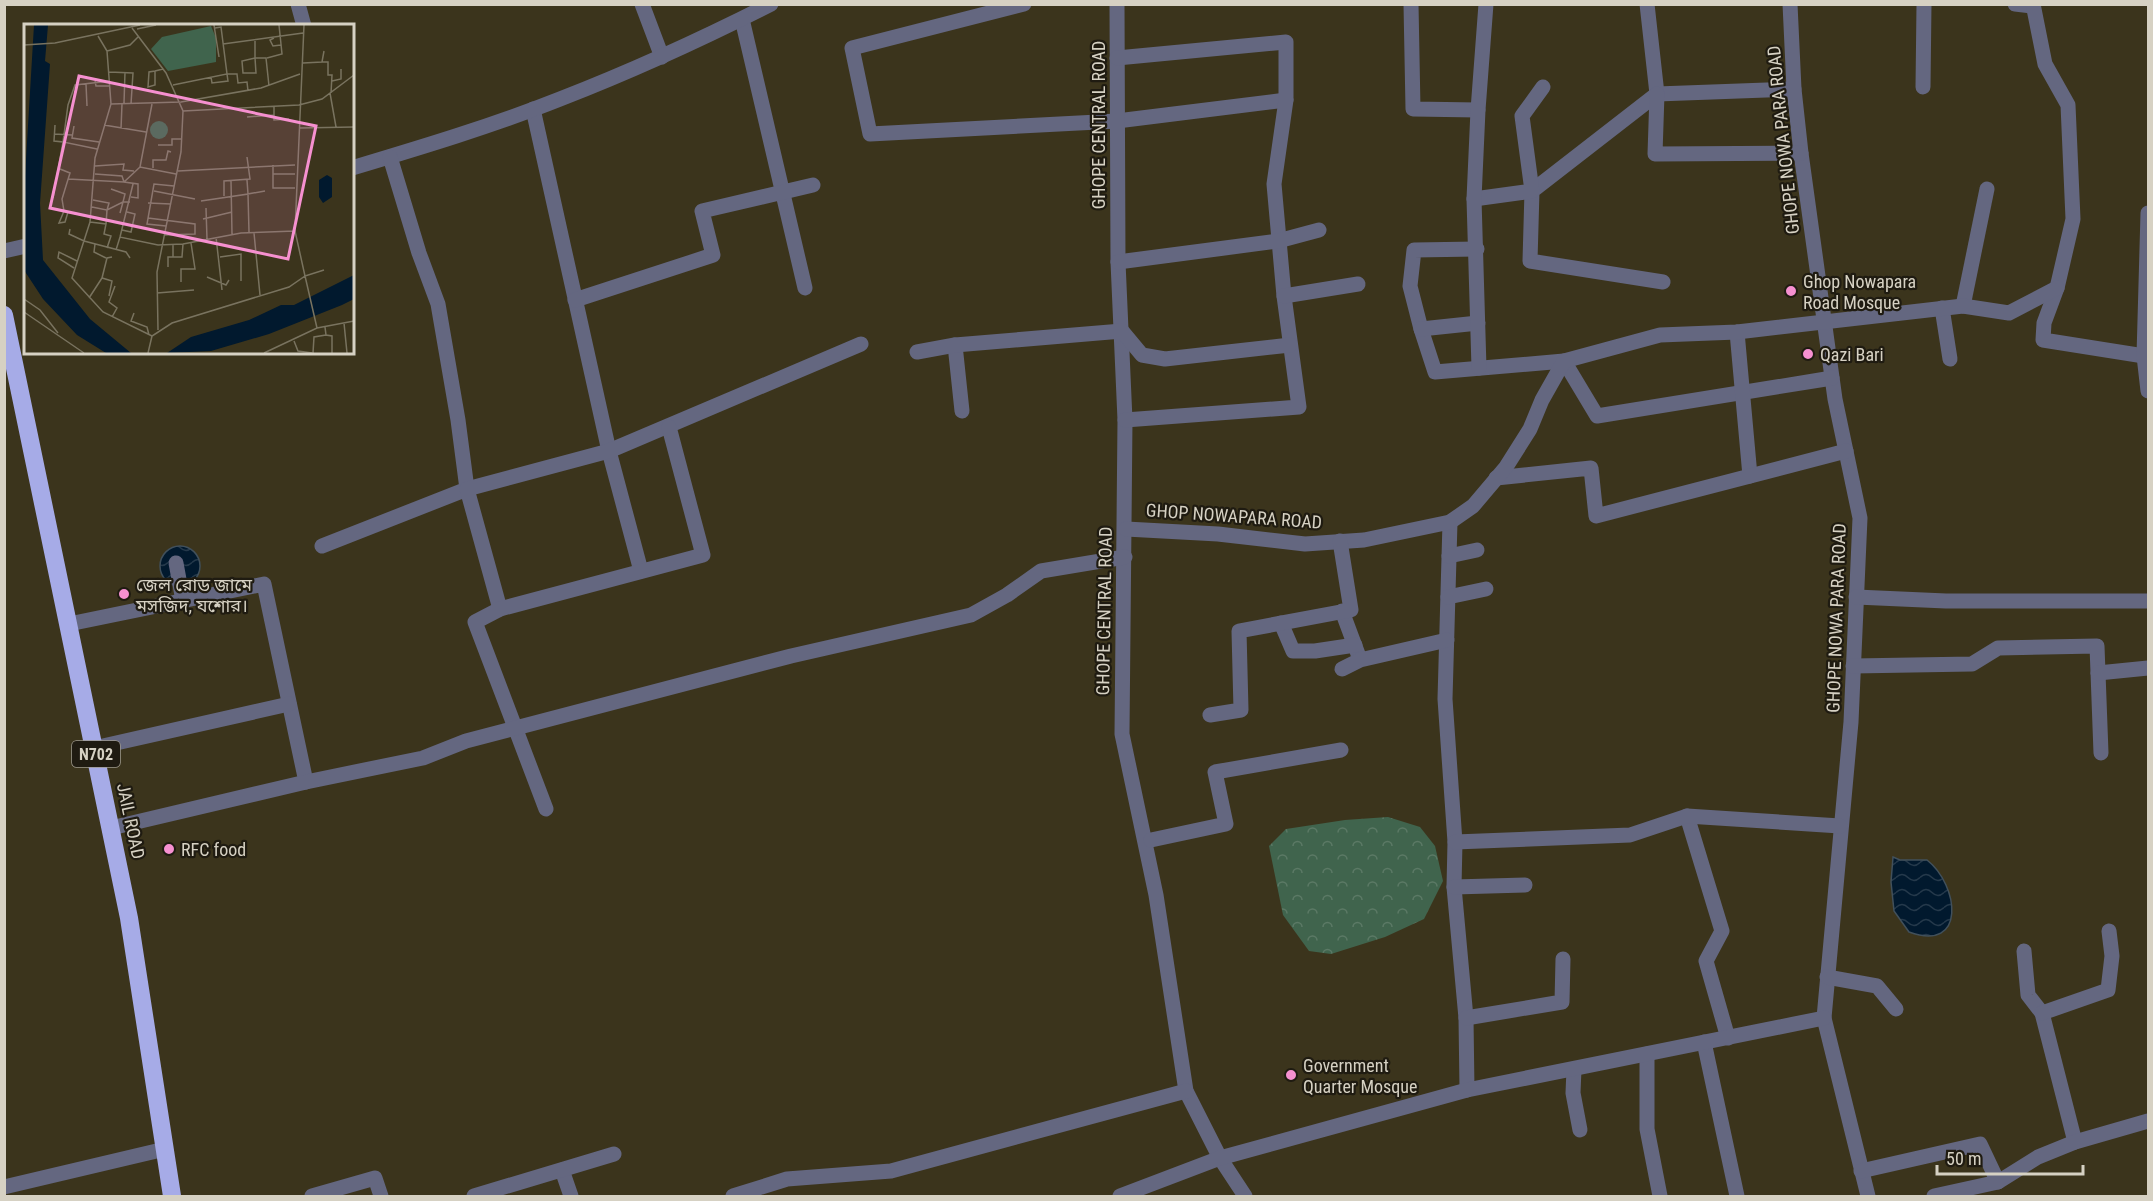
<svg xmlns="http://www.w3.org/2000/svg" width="2153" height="1201" viewBox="0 0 2153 1201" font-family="'Roboto Condensed','Noto Sans Bengali',sans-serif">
	<defs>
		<pattern id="forest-crowns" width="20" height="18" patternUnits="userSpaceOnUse" patternTransform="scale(1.5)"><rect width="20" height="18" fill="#40644d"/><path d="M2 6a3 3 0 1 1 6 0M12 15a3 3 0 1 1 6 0" fill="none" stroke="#5b7965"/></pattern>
		<pattern id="water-waves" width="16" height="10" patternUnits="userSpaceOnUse" patternTransform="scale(1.5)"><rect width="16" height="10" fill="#01192e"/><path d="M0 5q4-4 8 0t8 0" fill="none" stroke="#25394b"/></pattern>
	</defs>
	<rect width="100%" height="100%" fill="#3b341c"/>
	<polygon fill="url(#forest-crowns)" points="1388,817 1420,827 1435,846 1443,881 1424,919 1385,937 1331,954 1309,951 1283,915 1269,846 1286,829 1345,820"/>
	<g fill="url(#water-waves)" stroke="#41505b" stroke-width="1.5">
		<circle cx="180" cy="566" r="20"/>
		<path d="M1893,857l7,3h27c32,25 40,93 -18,72l-15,-21 -3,-29z"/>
	</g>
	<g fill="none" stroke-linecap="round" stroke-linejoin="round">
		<g stroke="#646780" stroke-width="15">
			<polyline points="298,4 304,26"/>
			<polyline points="642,4 662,57"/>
			<polyline points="1024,4 852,48 870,134 1117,121 1286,100"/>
			<polyline points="1117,4 1118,262 1125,420 1122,734 1156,895 1186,1091 1220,1158 1245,1196"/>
			<polyline points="1411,4 1413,109 1478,110"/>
			<polyline points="1647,4 1657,94 1794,89"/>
			<polyline points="1790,4 1794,89 1801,153 1835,399 1860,518 1851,722 1824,1018 1868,1196"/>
			<polyline points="2015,4 2032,6"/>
			<polyline points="2033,4 2045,64 2068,105 2073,219 2057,288 2044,323 2043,340 2144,356"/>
			<polyline points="742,19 805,288"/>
			<polyline points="1117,58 1286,42 1286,100 1274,184 1284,296 1299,407 1125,420"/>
			<polyline points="1923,87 1924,4"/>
			<polyline points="1657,94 1532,191 1530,261 1663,282"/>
			<polyline points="1657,94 1655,154 1801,153"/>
			<polyline points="533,109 609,451 641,571"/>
			<path d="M352,168c70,-21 140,-42 208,-69 72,-28 142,-60 211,-95"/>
			<polyline points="1474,199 1532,191 1522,116 1543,87"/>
			<polyline points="2148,213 2144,356 2148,391"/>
			<polyline points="1477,249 1414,250 1410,286 1421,329 1435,372 1564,361 1597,416 1832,378"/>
			<polyline points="4,251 26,246"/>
			<polyline points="1118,262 1278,241 1319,230"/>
			<polyline points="1284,296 1358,284"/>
			<polyline points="575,300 713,255 702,211 813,185"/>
			<polyline points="1963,306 1987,189"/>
			<polyline points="1942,308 1950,359"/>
			<polyline points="1421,329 1478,323"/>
			<polyline points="1737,332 1750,476"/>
			<polyline points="955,345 962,411"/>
			<polyline points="917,352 955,345 1122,331 1142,355 1165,359 1290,345"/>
			<polyline points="1479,368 1474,199 1478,110 1486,4"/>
			<polyline points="1496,478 1591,468 1596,516 1846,451"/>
			<polyline points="1450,522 1445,699 1455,842 1454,887 1466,1018 1467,1090"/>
			<polyline points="1126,529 1218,534 1305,544 1364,540 1450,522 1473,506 1506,467 1530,429 1542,400 1564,361 1660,335 1737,332 1963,306 2009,313 2057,288"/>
			<polyline points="322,546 467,489 458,420 438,304 419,253 390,157"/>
			<polyline points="1449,556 1477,550"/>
			<polyline points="176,563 183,601"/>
			<polyline points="1448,597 1486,589"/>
			<polyline points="1856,597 1946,601 2148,601"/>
			<polyline points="500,609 467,489 609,451 861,344"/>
			<polyline points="1342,611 1358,654"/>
			<polyline points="1281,623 1293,651 1315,651 1355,645"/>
			<polyline points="69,624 264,584 306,782"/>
			<polyline points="1853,666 1972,664 1998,648 2097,646 2101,753"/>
			<polyline points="1342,669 1360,660 1447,640"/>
			<polyline points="2098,673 2148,668"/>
			<polyline points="1210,715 1241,710 1239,631 1351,610 1340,541"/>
			<polyline points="94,748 289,704"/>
			<polyline points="546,809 475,622 500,609 703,555 669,427"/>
			<polyline points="1687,816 1722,931 1706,961 1728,1038"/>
			<polyline points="111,828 306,782 423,758 466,741 791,656 971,615 1007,595 1041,571 1125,557"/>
			<polyline points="1151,840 1226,824 1215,772 1341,750"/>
			<polyline points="1455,842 1630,835 1687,816 1840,826"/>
			<polyline points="1454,887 1525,885"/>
			<polyline points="2024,951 2028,995 2042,1013 2075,1142"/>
			<polyline points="1827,977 1877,986 1896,1009"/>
			<polyline points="2042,1013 2108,990 2112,956 2109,931"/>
			<polyline points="1466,1018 1562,1002 1563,959"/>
			<polyline points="1704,1042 1737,1196"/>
			<polyline points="1647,1054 1647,1129 1660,1196"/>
			<polyline points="1574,1069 1573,1093 1580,1130"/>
			<polyline points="562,1170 571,1196"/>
			<polyline points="1861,1171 1980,1144 1998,1182"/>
			<polyline points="4,1187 165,1149"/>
			<polyline points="312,1196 375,1178 381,1196"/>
			<polyline points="474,1196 614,1154"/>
			<polyline points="733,1196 787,1179 891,1171 1186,1091"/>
			<polyline points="1120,1196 1220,1158 1467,1090 1824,1018"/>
			<polyline points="1934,1196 1998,1182 2038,1157 2075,1142 2148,1121"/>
		</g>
		<polyline stroke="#a6abe7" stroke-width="18" points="4,315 129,918 172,1196"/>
	</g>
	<g fill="#f690d0" stroke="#1f1b11" stroke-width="2">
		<circle cx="1791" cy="291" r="6"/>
		<circle cx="1808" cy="354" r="6"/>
		<circle cx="124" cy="594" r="6"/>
		<circle cx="169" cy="849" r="6"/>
		<circle cx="1291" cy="1075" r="6"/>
	</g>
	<g text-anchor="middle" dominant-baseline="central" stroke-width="4.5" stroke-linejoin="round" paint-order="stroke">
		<rect fill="#1f1b11" stroke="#9f9a8e" stroke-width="1.5" x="72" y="741" width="48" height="26" rx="4.5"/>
		<g font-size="16" font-weight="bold" fill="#d6d1c3">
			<text x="96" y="754">N702</text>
		</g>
		<g font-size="18" fill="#d6d1c3" stroke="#1f1b11">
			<text transform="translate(1098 125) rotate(-90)">GHOPE CENTRAL ROAD</text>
			<text transform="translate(1783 140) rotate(-96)">GHOPE NOWA PARA ROAD</text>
			<text transform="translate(1234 516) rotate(4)">GHOP NOWAPARA ROAD</text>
			<text transform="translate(1104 611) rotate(-89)">GHOPE CENTRAL ROAD</text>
			<text transform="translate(1836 618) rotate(-88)">GHOPE NOWA PARA ROAD</text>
			<text transform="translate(131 821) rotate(78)">JAIL ROAD</text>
		</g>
		<g font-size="18" fill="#d6d1c3" stroke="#1f1b11" text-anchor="start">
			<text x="1803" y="281">Ghop Nowapara<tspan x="1803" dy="21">Road Mosque</tspan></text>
			<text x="1820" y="354">Qazi Bari</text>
			<text x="136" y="584">জেল রোড জামে<tspan x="136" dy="21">মসজিদ, যশোর।</tspan></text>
			<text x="181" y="849">RFC food</text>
			<text x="1303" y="1065">Government<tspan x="1303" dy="21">Quarter Mosque</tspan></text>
		</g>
	</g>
	<g transform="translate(24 24)">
		<rect width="330" height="330" fill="#3b341c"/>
		<path d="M126 106a9 9 0 1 1 18 0a9 9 0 1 1-18 0Z" fill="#40644d"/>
		<path d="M187,2l5,12v24l-48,9 -17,-22 11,-12z" fill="#40644d"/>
		<path d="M10,1h14l-3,36 5,3 -10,139 3,57 47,59 41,34h-25l-29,-18 -34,-36 -19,-29v-77zM303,151l5,3v19l-9,6 -4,-6v-17zM330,251v24l-12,6 -73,29 -58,17 -44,2 24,-16 58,-17 32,-15h13z" fill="#01192e"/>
		<path fill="none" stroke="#79735f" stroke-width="1.5" d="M190,1l5,32M108,4l34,45 17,38 -2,41 -24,120 1,58M113,5l19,-4M74,12l9,15 4,53 -16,54 -5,64 -18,56 31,34 49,24M250,14l-4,2 3,6 8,-1M231,17v17l1,15h-13l-1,-12 13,-3h11l3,28M199,20l80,-11M0,21l31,-2 85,-18M83,27l23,-6 8,-8M243,34l15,-4 -3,-29M298,38h6v13h4l-1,18M279,39l19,-1 2,-11M131,47v14l-7,2 1,-15 6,-1 8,-2M85,48l24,1 -2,31M187,53l1,6 16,-2 -1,-7h10l1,9 9,-1 1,9M71,57l1,5h14M308,57l9,-2v-10M62,60l1,22M149,61l54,-11 -6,-47 -6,1M306,69l6,34M100,79l1,-31M87,80l70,-2 80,-14 39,-14M250,83v13l15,-1M159,87l116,-6 23,-6 32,-24M223,93l27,-2M80,101l42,7M50,102l-2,12 27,4M275,104l55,-1M97,105l1,-25M30,110l18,1M134,121h14v-6h9M73,125l-34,-7 5,-37 7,-20 35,-4M249,141v23h22M71,142l29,-2 -1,6 11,1M116,143l12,-63M129,144v-8h13l2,-9 3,1M36,145l10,4 -8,26 2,12 4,1 -3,10 -6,1 5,-12M154,147l117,-6M71,150l27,2 2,6 14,2v14l-7,-1M249,150h22M44,155l56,3 16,-15 36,7M207,157l1,53M130,167l41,8M200,172v-15l26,-2 -3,-22M29,174l10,-56 -9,-1 1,-16M69,176l16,3 -2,7 16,-8 2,-8 -14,-5M177,177l47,-7 -1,-14M124,179l23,1M68,183l15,3 -1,14M182,184l1,31M44,188l22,5M96,189l3,-11h7M124,194l47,6v10l-31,1M179,195l29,-7M66,198l16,2 -2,10 7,2 -4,12M142,202l-19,-2 7,-40 20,2M46,205l-1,5 15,7 42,11 4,6M98,206l9,2 4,-18 -8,-2M225,208l-1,-38 17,-3M230,209l6,62M96,213l13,-53M192,213l6,53M71,220l-1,8 12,6M92,226l4,-13 38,8 25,-1 58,-11 54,-2M149,233h9l1,-13M196,233l21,-3v27M144,243v-10h5v-12M50,244l-16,-10 1,-6 18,9M183,253l19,8 3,-5M78,254l5,-20 5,-1M157,258v-13h14l-4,-26M133,269l37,-3M65,274l13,-20 10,3 -3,15M0,275l16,11 18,23M0,288l60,41M110,289l-3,8 16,6 2,8M88,293l5,-9 -8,-6 6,-16M320,299l3,30M301,303l1,8 6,1v17M293,304l-12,-52 19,-6M270,317l4,10 14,2M124,329l4,-17 20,-13 117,-36 16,-11 -10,-45 9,-206M240,329l53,-25 37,-7M289,329l1,-16 12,-2"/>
		<path fill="#f690d0" fill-opacity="0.15" stroke="#f690d0" stroke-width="3" d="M55,52l237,50 -28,133 -238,-51z"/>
		<rect width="330" height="330" fill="none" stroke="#d6d1c3" stroke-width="3"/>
	</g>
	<rect width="2153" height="1201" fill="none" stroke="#d6d1c3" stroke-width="12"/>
	<path d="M1937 1165v9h146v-9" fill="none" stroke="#d6d1c3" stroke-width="3"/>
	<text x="1946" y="1165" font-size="18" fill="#d6d1c3" stroke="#1f1b11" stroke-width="4.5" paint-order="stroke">50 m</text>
</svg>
